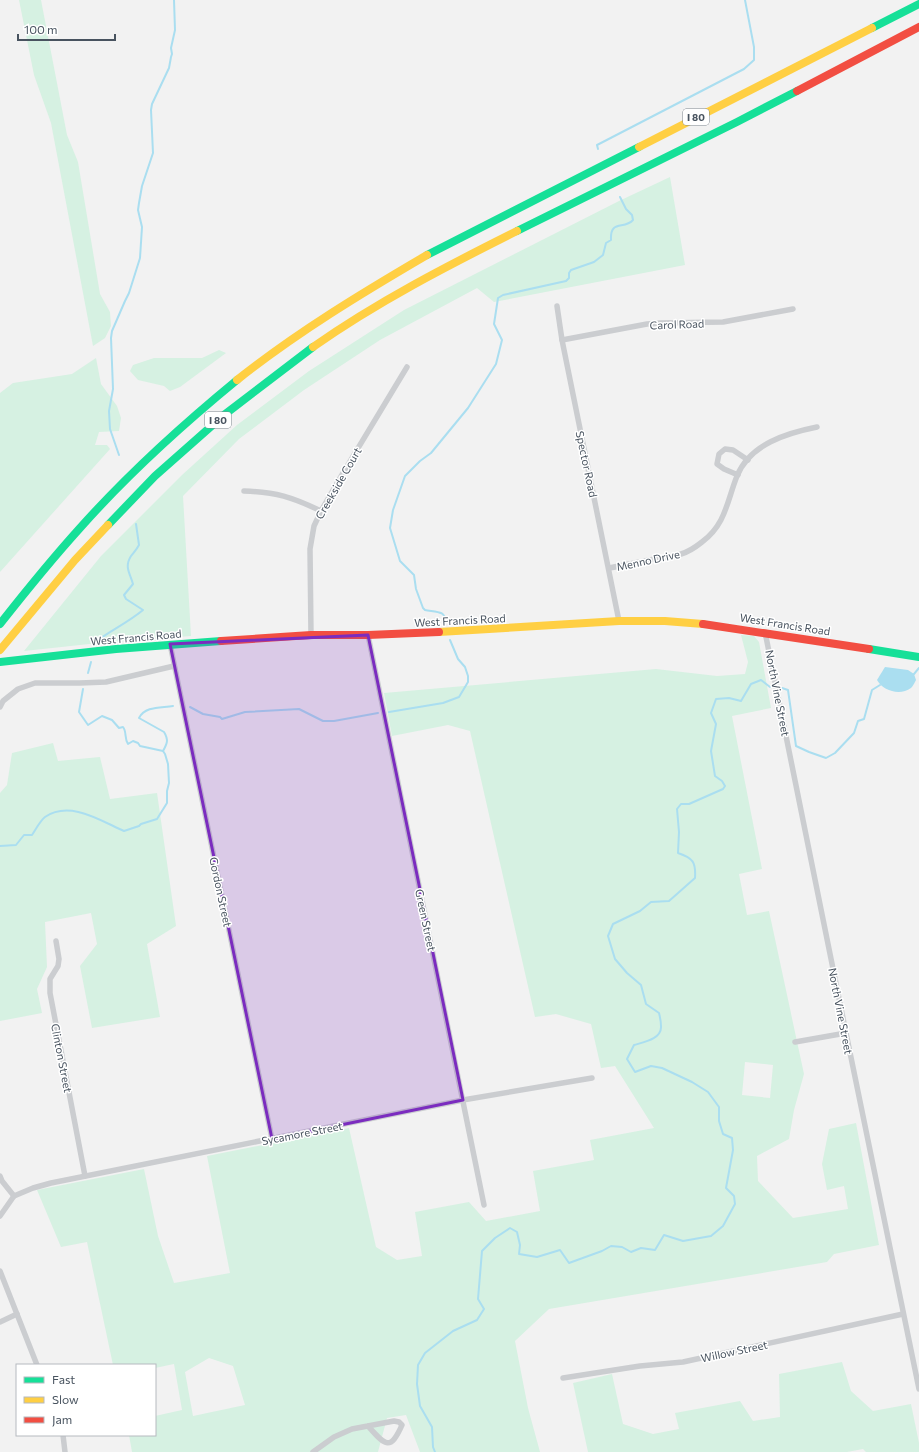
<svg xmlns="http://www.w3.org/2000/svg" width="919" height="1452" viewBox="0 0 919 1452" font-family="Commissioner,sans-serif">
	<rect width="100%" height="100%" fill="#f2f2f2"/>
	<g fill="#d6f1e2" fill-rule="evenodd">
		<polygon points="19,0 41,0 67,135 78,162 100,294 110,312 111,326 105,338 93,346 51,123 34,75"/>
		<polygon points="670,177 685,265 494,302 477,288 380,340 304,390 239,439 183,496 191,636 99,643 24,651 101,556 182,475 237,425 309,371 404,310 619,201"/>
		<polygon points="219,350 226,353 180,387 170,391 164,386 138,380 130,371 133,365 154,358 202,358"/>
		<polygon points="96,358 101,384 117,406 121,418 119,431 99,432 95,445 107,445 110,449 0,572 0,393 13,383 72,374"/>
		<path d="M741,635l13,1 5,6 12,66 -39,8 30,153 -23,5 8,41 22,-4 35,163 -10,36 -5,29 -32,17 1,25 35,37 55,-9 -4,-23 -17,4 -5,-26 7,-35 27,-6 23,122 -45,9 -7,8 -278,47 -34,32 13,67 12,44h-120l-14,-37 -19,3 -9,34h-246l-3,-17h26v-19l27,-6 -8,-46 -19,4v-3h-42l-26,-123 -26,5 -24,-57 107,-21 14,67 16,47 56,-10 -23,-117 142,-28 27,119 21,13 25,-4 -7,-44 54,-10 17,19 54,-10 -7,-40 61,-11 -4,-20 64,-12 -39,-62 -14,2 -10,-44 -35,-10 -21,3 -65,-286 -22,-6 -56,11 -8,-43 272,-24 61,7 28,-2 3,-12zM745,1062l28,3 -3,33 -28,-3zM209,1358l24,8 12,39 -52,11 -8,-44z"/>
		<polygon points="53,743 58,761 100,757 110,799 157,793 176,926 147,944 160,1017 92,1028 80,966 97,944 91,913 45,922 47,967 37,989 42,1013 0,1021 0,793 7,785 12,753"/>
		<polygon points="842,1362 851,1391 873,1411 911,1404 919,1443 919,1452 866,1452 863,1449 847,1452 588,1452 573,1383 612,1374 623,1424 653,1434 679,1429 675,1413 740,1401 753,1421 780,1417 779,1374"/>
	</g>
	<path fill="#aadef0" d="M885,667l23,3 6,4 2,6c-1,2 -3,6 -5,8 -11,8 -28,3 -34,-8z"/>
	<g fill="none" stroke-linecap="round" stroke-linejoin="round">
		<g stroke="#aadef0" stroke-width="2">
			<polyline points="598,149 597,145 599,144 744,69 754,60 754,47 745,0"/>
			<polyline points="119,455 110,429 109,411 113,389 111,338 112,331 125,301 129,293 140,258 142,227 138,210 139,203 142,186 153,153 151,110 152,104 169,68 171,57 172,54 171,48 175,30 174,0"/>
			<path d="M445,623c2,-13 -10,-11 -20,-13l-2,-2 -7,-19 -2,-14 -14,-14 -10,-33 3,-18 12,-34 15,-15 11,-8 37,-45 28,-44 6,-24 -8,-16 4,-26 5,-3 63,-14 3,-3v-5l2,-3 23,-8 9,-7 3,-12 5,-3c-1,-21 13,-10 22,-20l-1,-5 -6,-6 -6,-12"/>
			<path d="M98,640c14,-10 32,-19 45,-30l-17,-11 -2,-4 9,-11c-3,-11 -9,-17 -2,-28 3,-4 6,-7 8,-11l-3,-21"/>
			<polyline points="88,673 91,662"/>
			<polyline points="914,674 919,668"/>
			<polyline points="782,688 788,690 796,746 809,752 826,758 835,753 854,733 858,721 864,719 872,690 880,685"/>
			<polyline points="190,707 203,714 220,717 222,719 245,712 299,709 323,721 334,721 378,713"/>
			<polyline points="389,712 443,703 459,697 468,682 468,676 465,667 458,659 450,640"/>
			<path d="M163,751c4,-7 6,-11 1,-19l-25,-14c6,-12 22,-10 34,-12"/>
			<path d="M0,846l16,-1 8,-10h8c4,-6 8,-14 13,-18 25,-17 56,4 79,14l15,-5 2,-2 16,-5 10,-16v-12l2,-8 -1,-19 -3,-10 -2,-3 -23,-5 -2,-3 -5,-2 -5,3c-4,-6 -1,-12 -5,-17l-4,1 -7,-8 -10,-4 -14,9 -9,-13 4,-23"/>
			<path d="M435,1452l-2,-5 -1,-20 -12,-21 -3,-22 1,-19 7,-12 28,-22 24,-11 7,-11 -6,-10 4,-48 13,-13 15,-10 7,4 3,13 -1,9 18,3 23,-7 9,13 33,-12 9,-5 11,1 9,5 10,-4 14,2 9,-15 19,6 28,-5 12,-10 12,-22 -1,-8 -8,-8 7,-38 -1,-12 -9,-4 -4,-13v-14l-11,-15 -16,-10 -30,-14 -11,-2 -16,6 -8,-13 7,-14c10,-3 28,-6 27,-19 0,-5 -1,-9 -2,-13l-13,-9 -5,-19 -14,-12 -12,-14 -7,-23 5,-12 27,-13 11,-9 18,-1 26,-23c1,-16 -2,-20 -17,-25l1,-21 -2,-23 4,-5h8l34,-15 2,-3 -3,-5 -7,-5 -4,-25 5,-27 -5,-11 5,-14 13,-1 12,3 10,-17 10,-4 9,7"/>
		</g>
		<g stroke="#cbcdd0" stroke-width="5.5">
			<polyline points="557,306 562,340 619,621"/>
			<polyline points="562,340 647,324 660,323 723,322 793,309"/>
			<polyline points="738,475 724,469 717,464 719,454 725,449 733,450 748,460"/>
			<path d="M244,491c32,1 48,6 77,20"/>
			<path d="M609,568c17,-3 34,-7 51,-10 7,-1 15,-2 21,-4 7,-2 16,-8 21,-12 24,-18 25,-41 35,-66 13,-32 50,-43 80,-49"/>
			<polyline points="765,632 846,1033 919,1389"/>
			<polyline points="311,635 310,549 314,526 321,511 340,478 407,367"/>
			<polyline points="368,635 484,1205"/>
			<polyline points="170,644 272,1139"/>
			<polyline points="0,707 3,701 18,689 35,683 80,683 106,682 174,666"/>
			<polyline points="56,941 59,959 58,966 50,979 50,993 85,1176"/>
			<polyline points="795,1042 846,1033"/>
			<polyline points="0,1176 2,1181 14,1196"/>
			<polyline points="0,1216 14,1196 33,1188 51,1183 463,1100 592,1078"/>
			<polyline points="0,1271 37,1365"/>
			<polyline points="0,1322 17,1314"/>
			<polyline points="563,1378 640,1366 683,1362 903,1314"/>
			<polyline points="63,1435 65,1452"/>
			<path d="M313,1452l21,-15 18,-8 42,-8 5,1 3,3c-12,27 -17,20 -34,1"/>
		</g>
		<g stroke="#16e098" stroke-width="8">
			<polyline points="872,28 919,4"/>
			<polyline points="517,231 737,122 797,91"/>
			<polyline points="427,255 639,147"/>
			<polyline points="108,525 155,476 224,415 313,347"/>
			<path d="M0,624c26,-33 52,-65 80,-96 48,-54 101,-102 157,-148"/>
			<polyline points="869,649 919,657"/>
			<polyline points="0,662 116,649 221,641"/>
		</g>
		<g stroke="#ffcf43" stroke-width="8">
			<polyline points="639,147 872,28"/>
			<path d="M313,347c64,-45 134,-81 204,-116"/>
			<path d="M237,380c59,-47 125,-87 190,-125"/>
			<polyline points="439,632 619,621 665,621 703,624"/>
			<polyline points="0,650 75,560 108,525"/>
		</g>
		<g stroke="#f24e42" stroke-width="8">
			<polyline points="797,91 919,27"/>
			<polyline points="703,624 869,649"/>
			<polyline points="221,641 311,635 368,635 439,632"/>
		</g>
	</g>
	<path fill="#7b2cbf" fill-opacity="0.2" stroke="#7b2cbf" stroke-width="3" stroke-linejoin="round" d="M368,635l95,465 -191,39 -102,-495z"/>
	<g text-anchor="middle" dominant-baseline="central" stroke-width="3" stroke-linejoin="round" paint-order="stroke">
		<g fill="#fff" stroke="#7f878f" stroke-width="1">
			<rect x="683" y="109" width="26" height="16" rx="3"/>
			<rect x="205" y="412" width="26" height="16" rx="3"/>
		</g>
		<g font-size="10" font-weight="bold" fill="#48535f">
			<text x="696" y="117">I 80</text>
			<text x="218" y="420">I 80</text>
		</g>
		<g font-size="11" fill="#48535f" stroke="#fff">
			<text transform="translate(677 324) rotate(-2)">Carol Road</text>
			<text transform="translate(587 464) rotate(78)">Spector Road</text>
			<text transform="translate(338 483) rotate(-60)">Creekside Court</text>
			<text transform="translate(648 560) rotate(-12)">Menno Drive</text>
			<text transform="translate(460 620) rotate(-3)">West Francis Road</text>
			<text transform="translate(785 624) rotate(9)">West Francis Road</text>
			<text transform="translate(136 637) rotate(-5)">West Francis Road</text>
			<text transform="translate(778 693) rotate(79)">North Vine Street</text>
			<text transform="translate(221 892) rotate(78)">Gordon Street</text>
			<text transform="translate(426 920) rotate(78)">Green Street</text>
			<text transform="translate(841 1011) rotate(79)">North Vine Street</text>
			<text transform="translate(62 1058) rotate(79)">Clinton Street</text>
			<text transform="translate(302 1133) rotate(-11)">Sycamore Street</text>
			<text transform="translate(734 1351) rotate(-12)">Willow Street</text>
		</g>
	</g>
	<rect x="16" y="1364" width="140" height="72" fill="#ffffff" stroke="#b6babf"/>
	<rect x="24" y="1377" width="20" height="6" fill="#16e098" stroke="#b6babf"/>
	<text x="52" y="1384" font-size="12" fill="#48535f">Fast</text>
	<rect x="24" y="1397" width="20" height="6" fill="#ffcf43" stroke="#b6babf"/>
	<text x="52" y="1404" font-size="12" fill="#48535f">Slow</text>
	<rect x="24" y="1417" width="20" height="6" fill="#f24e42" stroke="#b6babf"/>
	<text x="52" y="1424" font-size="12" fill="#48535f">Jam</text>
	<path d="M18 34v6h97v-6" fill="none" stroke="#48535f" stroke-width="2"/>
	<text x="24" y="34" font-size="12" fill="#48535f" stroke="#ffffff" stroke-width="3" paint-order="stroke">100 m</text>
</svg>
